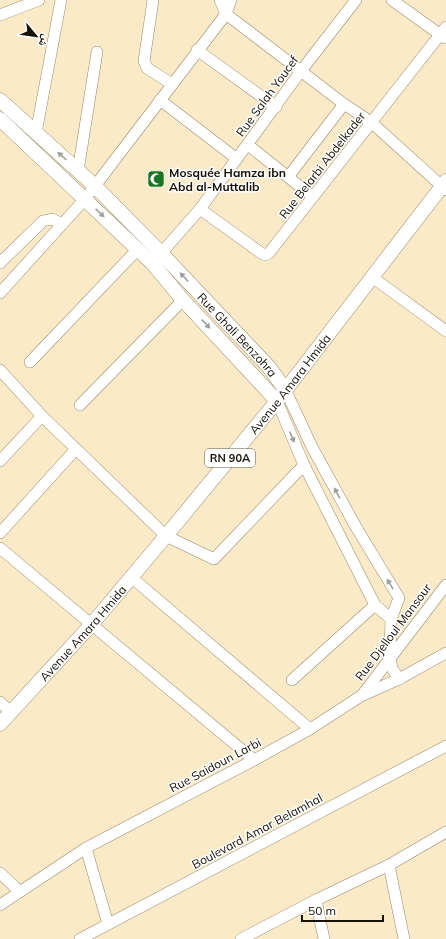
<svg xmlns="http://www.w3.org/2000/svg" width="446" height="939" viewBox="0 0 446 939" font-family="Mulish,'Noto Naskh Arabic',sans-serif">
	<rect width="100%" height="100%" fill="#faeac7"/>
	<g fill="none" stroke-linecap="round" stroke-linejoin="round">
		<defs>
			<g id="minor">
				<polyline points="153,0 144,61 147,68 172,84"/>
				<polyline points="220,0 226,14 344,104 371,122 446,190"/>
				<polyline points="392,0 445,38"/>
				<polyline points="0,15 39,0"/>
				<polyline points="197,50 276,107"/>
				<polyline points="160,100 237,159"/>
				<polyline points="36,133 61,0"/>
				<polyline points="248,145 313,197"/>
				<polyline points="78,171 97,52"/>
				<polyline points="288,177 344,104"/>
				<polyline points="200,209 261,253 265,255 269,253 446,27"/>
				<polyline points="156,259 200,209 301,71 356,0"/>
				<polyline points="0,263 43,221 52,219 62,224"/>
				<polyline points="372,277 446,331"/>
				<polyline points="0,293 85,199 226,14 231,0"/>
				<polyline points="30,362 138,249"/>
				<polyline points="0,370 42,416 166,536 214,559 304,465"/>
				<polyline points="285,389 312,447 356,527 399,598 391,619 390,658 392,668 399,679"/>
				<polyline points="277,401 304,465 375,605 391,619"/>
				<polyline points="80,405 183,300"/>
				<polyline points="0,461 42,416"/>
				<polyline points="0,533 76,449"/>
				<polyline points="0,548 254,760"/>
				<polyline points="131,577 310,729"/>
				<polyline points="292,680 375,605"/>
				<polyline points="363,694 446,585"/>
				<polyline points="0,702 11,713"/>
				<polyline points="86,848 108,924"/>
				<polyline points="389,865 404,939"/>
				<polyline points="0,873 20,892"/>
				<polyline points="316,900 324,939"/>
				<polyline points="0,905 86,848 254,760 310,729 361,696 399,679 446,653"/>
				<polyline points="80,939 446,746"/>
				<polyline points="241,939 316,900 389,865 446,832"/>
			</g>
			<g id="major">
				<path id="s1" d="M0,100l95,86 66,67 107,113 17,23"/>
				<polyline points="0,119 152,263 183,300 277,401"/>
				<path id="s2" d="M0,724l91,-99 75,-89 111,-135 169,-220"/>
			</g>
		</defs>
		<use href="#minor" stroke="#998a69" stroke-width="12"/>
		<use href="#major" stroke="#998a69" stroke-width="15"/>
		<use href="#minor" stroke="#fff" stroke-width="11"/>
		<use href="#major" stroke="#fff" stroke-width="14"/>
	</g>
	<defs><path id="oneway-solid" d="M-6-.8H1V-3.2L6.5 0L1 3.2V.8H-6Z"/></defs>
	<g fill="#a29f9b">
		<use href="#oneway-solid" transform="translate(62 156) rotate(-138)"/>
		<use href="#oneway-solid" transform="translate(100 213) rotate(43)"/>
		<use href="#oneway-solid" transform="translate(184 277) rotate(-133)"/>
		<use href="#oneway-solid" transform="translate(206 324) rotate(47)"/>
		<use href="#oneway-solid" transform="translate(292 437) rotate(67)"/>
		<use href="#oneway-solid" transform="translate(337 493) rotate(-119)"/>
		<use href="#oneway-solid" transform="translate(390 584) rotate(-121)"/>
	</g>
	<defs>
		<symbol id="mosque-square" viewBox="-11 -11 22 22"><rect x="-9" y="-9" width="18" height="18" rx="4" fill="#1a7422" stroke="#fff"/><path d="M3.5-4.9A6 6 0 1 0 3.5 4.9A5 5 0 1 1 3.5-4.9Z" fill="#fff"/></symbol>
	</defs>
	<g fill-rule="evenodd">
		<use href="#mosque-square" x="146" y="169" width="20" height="20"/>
	</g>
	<g text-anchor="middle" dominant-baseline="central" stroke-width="3" stroke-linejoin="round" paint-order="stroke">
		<rect fill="#fff" stroke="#5c5850" stroke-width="1" x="205" y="449" width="50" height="18" rx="3"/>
		<g font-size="11" font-weight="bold" fill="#161005">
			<text x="230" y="458">RN 90A</text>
		</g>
		<g font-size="12" fill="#161005" stroke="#fff">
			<text transform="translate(267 96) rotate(-54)">Rue Salah Youcef</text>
			<text transform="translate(322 165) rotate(-52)">Rue Belarbi Abdelkader</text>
			<text stroke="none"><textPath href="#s1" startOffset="334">Rue Ghali Benzohra</textPath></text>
			<text stroke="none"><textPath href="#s2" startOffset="447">Avenue Amara Hmida</textPath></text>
			<text stroke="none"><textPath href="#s2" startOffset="123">Avenue Amara Hmida</textPath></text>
			<text transform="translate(393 632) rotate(-53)">Rue Djelloul Mansour</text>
			<text transform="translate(215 765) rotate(-28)">Rue Saidoun Larbi</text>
			<text transform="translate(257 831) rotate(-28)">Boulevard Amar Belamhal</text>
		</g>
		<g font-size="12" font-weight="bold" fill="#161005" stroke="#fff" text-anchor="start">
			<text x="169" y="172">Mosquée Hamza ibn<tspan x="169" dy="14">Abd al-Muttalib</tspan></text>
		</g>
	</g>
	<g transform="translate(36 36) rotate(119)" stroke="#ffffff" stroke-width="3" paint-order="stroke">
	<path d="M0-3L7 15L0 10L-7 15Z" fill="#161005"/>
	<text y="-6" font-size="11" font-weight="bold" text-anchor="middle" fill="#161005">ش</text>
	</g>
	<path d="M302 915v6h81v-6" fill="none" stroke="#161005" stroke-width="2"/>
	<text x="308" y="915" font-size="12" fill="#161005" stroke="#ffffff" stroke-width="3" paint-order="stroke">50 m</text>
</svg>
